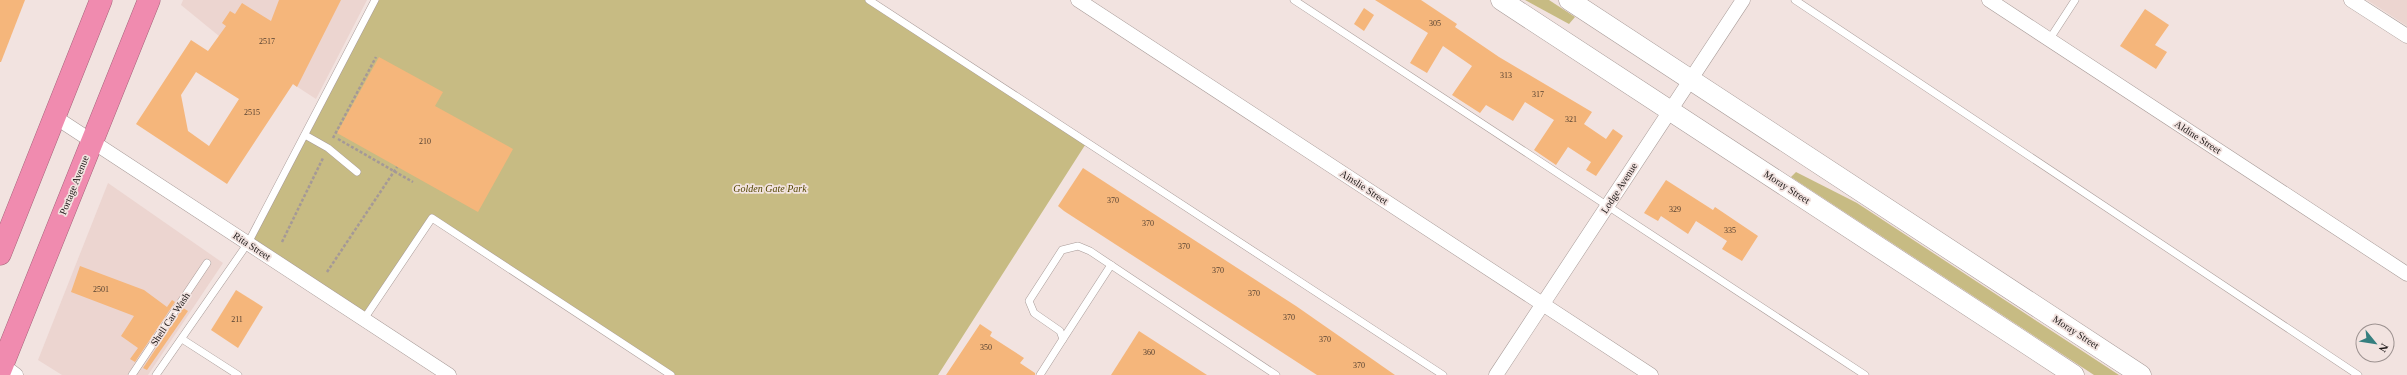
<svg xmlns="http://www.w3.org/2000/svg" width="2407" height="375" viewBox="0 0 2407 375" font-family="'Times New Roman',serif">
	<rect width="100%" height="100%" fill="#f2e3e0"/>
	<g fill="#ecd5d0">
		<polygon points="183,0 367,0 316,99 219,36 181,5"/>
		<polygon points="2367,0 2407,0 2407,26"/>
		<polygon points="108,183 223,263 148,375 62,375 38,360"/>
	</g>
	<g fill="#c7bb83">
		<polygon points="375,0 869,0 1087,142 938,375 671,375 432,218 364,319 248,243"/>
		<polygon points="1525,0 1549,0 1575,17 1569,24"/>
		<polygon points="1796,172 1857,203 2119,375 2094,375 1791,177"/>
	</g>
	<g fill="#f5b67b" fill-rule="evenodd">
		<polygon points="0,0 25,0 1,62 0,62"/>
		<path d="M279,0h62l-44,87 -4,-3 -66,100 -91,-60 55,-84 17,11 18,-25 -4,-3 8,-12 5,3 7,-11 29,18zM196,72l43,27 -30,47 -21,-15 -7,-36z"/>
		<polygon points="1375,0 1421,0 1457,24 1455,27 1499,57 1592,112 1584,124 1606,139 1613,129 1623,136 1596,176 1586,170 1591,162 1568,147 1556,165 1534,150 1554,120 1525,102 1513,121 1486,105 1480,113 1452,95 1472,66 1443,46 1427,73 1410,63 1428,33"/>
		<polygon points="1364,8 1374,15 1364,31 1354,24"/>
		<polygon points="2145,9 2169,25 2155,45 2167,52 2156,69 2120,46"/>
		<polygon points="379,57 443,92 435,106 513,149 478,212 337,133"/>
		<polygon points="1083,168 1296,306 1395,375 1317,375 1064,211 1058,206"/>
		<polygon points="1666,180 1713,210 1715,207 1758,236 1742,261 1722,249 1727,241 1696,221 1688,234 1661,216 1658,221 1644,213"/>
		<polygon points="80,266 144,290 167,307 172,300 175,302 135,362 130,359 138,348 121,336 134,316 71,292"/>
		<polygon points="236,290 263,307 238,348 211,330"/>
		<polygon points="183,308 188,311 147,370 143,368"/>
		<polygon points="980,324 992,332 990,336 1024,358 1020,363 1035,373 1035,375 946,375"/>
		<polygon points="1139,331 1207,375 1111,375"/>
	</g>
	<g fill="none" stroke-linecap="round" stroke-linejoin="round">
		<defs>
			<g id="lane">
				<polyline points="869,0 1443,375"/>
				<polyline points="1294,0 1865,375"/>
				<polyline points="1795,0 2358,375"/>
				<polyline points="2049,40 2075,0"/>
				<polyline points="305,135 328,148 357,172"/>
				<polyline points="364,319 432,218 671,375"/>
				<polyline points="182,339 238,375"/>
				<polyline points="1063,339 1111,265"/>
				<polyline points="132,375 207,263"/>
				<polyline points="156,375 248,243 375,0"/>
				<polyline points="1040,375 1063,339 1060,331 1034,313 1029,301 1062,250 1078,246 1090,251 1276,375"/>
			</g>
			<g id="street">
				<polyline points="1078,0 1651,375"/>
				<polyline points="1989,0 2407,274"/>
				<polyline points="2351,0 2407,36"/>
				<polyline points="55,117 449,375"/>
				<polyline points="0,363 16,375"/>
				<polyline points="1496,375 1743,0"/>
			</g>
			<g id="secondary">
				<polyline points="1501,0 2074,375"/>
				<polyline points="1569,0 2141,375"/>
			</g>
			<g id="highway">
				<polyline points="0,254 101,0"/>
				<polyline points="0,371 149,0"/>
			</g>
		</defs>
		<use href="#lane" stroke="#a99c99" stroke-width="8"/>
		<use href="#street" stroke="#a99c99" stroke-width="15"/>
		<use href="#secondary" stroke="#a99c99" stroke-width="21"/>
		<use href="#highway" stroke="#a6637a" stroke-width="23"/>
		<g stroke="#a59997" stroke-width="2.5" stroke-dasharray="3 2" stroke-linecap="butt">
			<polyline points="333,138 376,57"/>
			<polyline points="338,139 413,182"/>
			<polyline points="282,242 323,158"/>
			<polyline points="327,272 397,167"/>
		</g>
		<use href="#lane" stroke="#fff" stroke-width="7"/>
		<use href="#street" stroke="#fff" stroke-width="14"/>
		<use href="#secondary" stroke="#fff" stroke-width="20"/>
		<use href="#highway" stroke="#f08baf" stroke-width="22"/>
	</g>
	<g text-anchor="middle" dominant-baseline="central" stroke-width="3.5" stroke-linejoin="round" paint-order="stroke">
		<g font-size="8" fill="#544031">
			<text x="1435" y="23">305</text>
			<text x="267" y="41">2517</text>
			<text x="1506" y="75">313</text>
			<text x="1538" y="94">317</text>
			<text x="252" y="112">2515</text>
			<text x="1571" y="119">321</text>
			<text x="425" y="141">210</text>
			<text x="1113" y="200">370</text>
			<text x="1675" y="209">329</text>
			<text x="1148" y="223">370</text>
			<text x="1730" y="230">335</text>
			<text x="1184" y="246">370</text>
			<text x="1218" y="270">370</text>
			<text x="101" y="289">2501</text>
			<text x="1254" y="293">370</text>
			<text x="1289" y="317">370</text>
			<text x="237" y="319">211</text>
			<text x="1325" y="339">370</text>
			<text x="986" y="347">350</text>
			<text x="1149" y="352">360</text>
			<text x="1359" y="365">370</text>
		</g>
		<g font-size="10" fill="#1e1918" stroke="#f2e3e0">
			<text transform="translate(2198 137) rotate(33)">Aldine Street</text>
			<text transform="translate(74 185) rotate(-68)">Portage Avenue</text>
			<text transform="translate(1364 187) rotate(33)">Ainslie Street</text>
			<text transform="translate(1787 187) rotate(33)">Moray Street</text>
			<text transform="translate(1619 188) rotate(-57)">Lodge Avenue</text>
			<text transform="translate(252 246) rotate(33)">Rita Street</text>
			<text transform="translate(170 319) rotate(-56)">Shell Car Wash</text>
			<text transform="translate(2076 332) rotate(33)">Moray Street</text>
		</g>
		<g font-size="10" font-style="italic" fill="#544702" stroke="#f2e3e0">
			<text x="770" y="188">Golden Gate Park</text>
		</g>
	</g>
	<g transform="translate(2375 343) rotate(120)"><circle r="19" fill="#f2e3e0" stroke="#9d9290"/>
	<path d="M0-3L7 15L0 10L-7 15Z" fill="#367f7f"/>
	<text y="-6" font-size="11" font-weight="bold" text-anchor="middle" fill="#1e1918">N</text>
	</g>
</svg>
